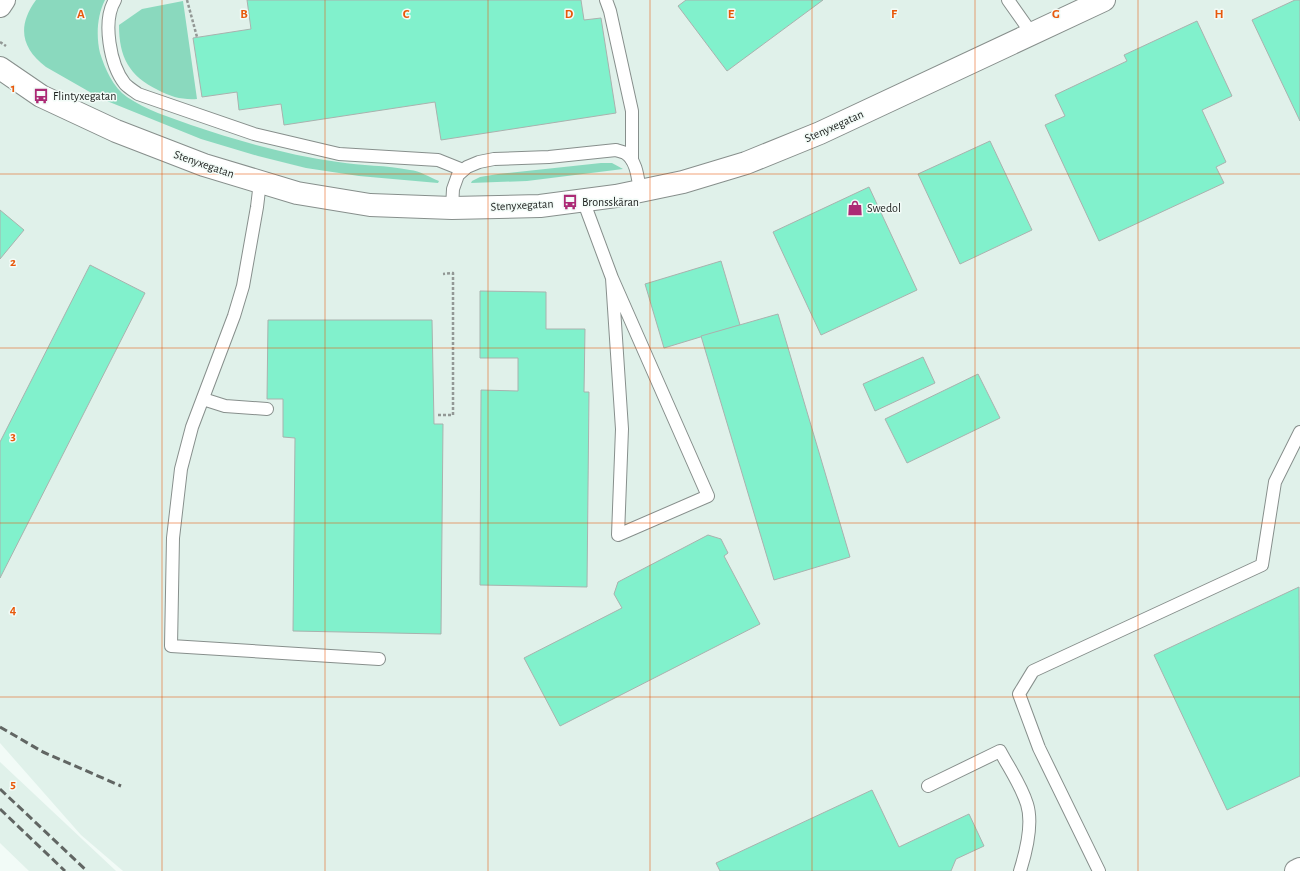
<svg xmlns="http://www.w3.org/2000/svg" width="1300" height="871" viewBox="0 0 1300 871" font-family="'Alegreya Sans',sans-serif">
	<rect width="100%" height="100%" fill="#f2fbf7"/>
	<g fill="#e0f1ea">
		<polygon points="0,0 1300,0 1300,871 123,871 81,835 0,743"/>
		<polygon points="0,762 116,871 29,871 0,843"/>
	</g>
	<g fill="#8ad9be">
		<path d="M36,0h69c-8,16 -9,36 -5,53 5,16 13,34 27,44 19,13 42,20 64,28 47,16 97,30 147,37 24,4 48,3 72,8 10,1 19,7 29,11l-1,2 -79,-7 -53,-8 -48,-12 -57,-17 -99,-40 -56,-32c-25,-19 -29,-41 -10,-67z"/>
		<path d="M183,1l14,98c-14,1 -26,-2 -39,-9 -29,-14 -39,-33 -39,-65l23,-16z"/>
		<polygon points="601,163 612,163 623,169 527,181 471,183 472,181 480,177 498,174"/>
	</g>
	<g fill="#81f1cc" stroke="#a9b2ae">
		<polygon points="247,0 581,0 584,20 601,18 616,113 441,140 435,102 284,125 281,104 239,110 237,92 202,97 193,38 251,29"/>
		<polygon points="686,0 823,0 727,71 678,6"/>
		<polygon points="1295,0 1300,0 1300,121 1252,20"/>
		<polygon points="1197,21 1232,96 1202,110 1226,162 1216,167 1224,183 1099,241 1045,125 1065,116 1055,95 1127,61 1124,55"/>
		<polygon points="990,141 1032,230 960,264 918,174"/>
		<polygon points="869,187 917,290 821,335 773,232"/>
		<polygon points="0,210 24,230 0,259"/>
		<polygon points="721,261 740,325 664,348 645,284"/>
		<polygon points="90,265 145,293 0,578 0,442"/>
		<polygon points="480,291 546,292 546,329 585,329 584,392 589,392 587,587 480,585 481,390 518,391 518,358 480,358"/>
		<polygon points="778,314 850,557 774,580 701,336"/>
		<polygon points="268,320 432,320 434,424 443,424 441,634 293,631 295,438 283,437 283,399 267,399"/>
		<polygon points="923,357 935,383 875,411 863,384"/>
		<polygon points="978,374 1000,418 907,463 885,419"/>
		<polygon points="708,535 721,539 728,553 724,556 760,624 560,726 524,658 622,608 614,594 618,582"/>
		<polygon points="1299,587 1300,776 1227,810 1154,655"/>
		<polygon points="872,790 899,847 969,814 984,846 956,859 951,871 720,871 716,863"/>
	</g>
	<g fill="none" stroke-linecap="round" stroke-linejoin="round">
		<defs>
			<g id="service">
				<path d="M115,0c-13,21 -5,65 10,84 4,4 9,7 13,10l116,40 85,20 99,6 25,10"/>
				<polyline points="606,0 610,11 632,111 632,160"/>
				<polyline points="1008,0 1032,34"/>
				<polyline points="260,182 257,207 243,286 234,316 192,427 181,469 173,538 171,646 379,659"/>
				<polyline points="583,200 612,278 622,429 618,535 708,496 612,278"/>
				<path d="M452,208l1,-19 5,-14 9,-8 12,-5 15,-3 55,-2 67,-7c3,1 7,2 9,3 12,7 13,27 15,38"/>
				<polyline points="203,399 225,406 267,409"/>
				<path d="M928,786l72,-35c9,17 21,34 27,53 6,19 -1,48 -7,67"/>
				<polyline points="1099,871 1039,748 1019,694 1033,671 1262,565 1275,482 1300,432"/>
			</g>
			<g id="minor">
				<polyline points="0,6 4,0"/>
				<polyline points="1296,871 1300,869"/>
			</g>
			<polyline id="tertiary" points="0,68 41,96 116,131 204,165 297,193 370,205 452,208 540,206 616,196 683,182 746,163 820,133 1104,0"/>
		</defs>
		<use href="#service" stroke="#878f8c" stroke-width="14"/>
		<use href="#minor" stroke="#878f8c" stroke-width="24"/>
		<use href="#tertiary" stroke="#878f8c" stroke-width="24"/>
		<g stroke="#929895" stroke-width="2.5" stroke-dasharray="3 2" stroke-linecap="butt">
			<polyline points="187,0 197,37"/>
			<polyline points="0,42 6,46"/>
			<polyline points="438,415 453,415 453,273 443,274"/>
		</g>
		<use href="#service" stroke="#fff" stroke-width="12"/>
		<use href="#minor" stroke="#fff" stroke-width="22"/>
		<use href="#tertiary" stroke="#fff" stroke-width="22"/>
		<g stroke="#616663" stroke-width="3" stroke-dasharray="8 4" stroke-linecap="butt">
			<polyline points="0,727 43,752 121,786"/>
			<polyline points="0,789 87,871"/>
			<polyline points="0,809 65,871"/>
		</g>
	</g>
	<path fill="none" stroke="#e8590c" stroke-width="1" stroke-opacity="0.55" d="M162,0v871M325,0v871M488,0v871M650,0v871M812,0v871M975,0v871M1138,0v871M0,174h1300M0,348h1300M0,523h1300M0,697h1300"/>
	<defs>
		<symbol id="bus-bare" viewBox="-9 -9 18 18"><path d="M-5-6H5V4H4V6H2V4H-2V6H-4V4H-5ZM-3.5-4V0h7V-4ZM-3.5 1.2v1.5H-2V1.2ZM2 1.2v1.5H3.5V1.2Z" fill="#ac2a75" stroke="#f2fbf7" stroke-width="2.5" paint-order="stroke"/></symbol>
		<symbol id="shop-bare" viewBox="-9 -9 18 18"><path d="M-5-2.5h2.3a2.7 3.5 0 0 1 5.4 0H5L5.5 6h-11ZM-1.5-2.5h3a1.5 2.3 0 0 0-3 0Z" fill="#ac2a75" stroke="#f2fbf7" stroke-width="2.5" paint-order="stroke"/></symbol>
	</defs>
	<g fill-rule="evenodd">
		<use href="#bus-bare" x="30" y="85" width="22" height="22"/>
		<use href="#bus-bare" x="559" y="191" width="22" height="22"/>
		<use href="#shop-bare" x="844" y="197" width="22" height="22"/>
	</g>
	<g text-anchor="middle" dominant-baseline="central" stroke-width="3" stroke-linejoin="round" paint-order="stroke">
		<g font-size="12" fill="#1d201e" stroke="#f2fbf7" text-anchor="start">
			<text x="53" y="96">Flintyxegatan</text>
			<text x="582" y="202">Bronsskäran</text>
			<text x="867" y="208">Swedol</text>
		</g>
		<g font-size="12" fill="#1d201e" stroke="#f2fbf7">
			<text transform="translate(834 126) rotate(-24)">Stenyxegatan</text>
			<text transform="translate(204 164) rotate(19)">Stenyxegatan</text>
			<text transform="translate(522 205) rotate(-3)">Stenyxegatan</text>
		</g>
	</g>
	<g font-size="13" text-anchor="middle" font-weight="bold" fill="#e8590c" stroke="#f2fbf7" stroke-width="3" stroke-linejoin="round" paint-order="stroke">
		<text x="81" y="18">A</text>
		<text x="244" y="18">B</text>
		<text x="406" y="18">C</text>
		<text x="569" y="18">D</text>
		<text x="731" y="18">E</text>
		<text x="894" y="18">F</text>
		<text x="1056" y="18">G</text>
		<text x="1219" y="18">H</text>
		<text x="13" y="92">1</text>
		<text x="13" y="266">2</text>
		<text x="13" y="440">3</text>
		<text x="13" y="614">4</text>
		<text x="13" y="788">5</text>
	</g>
</svg>
